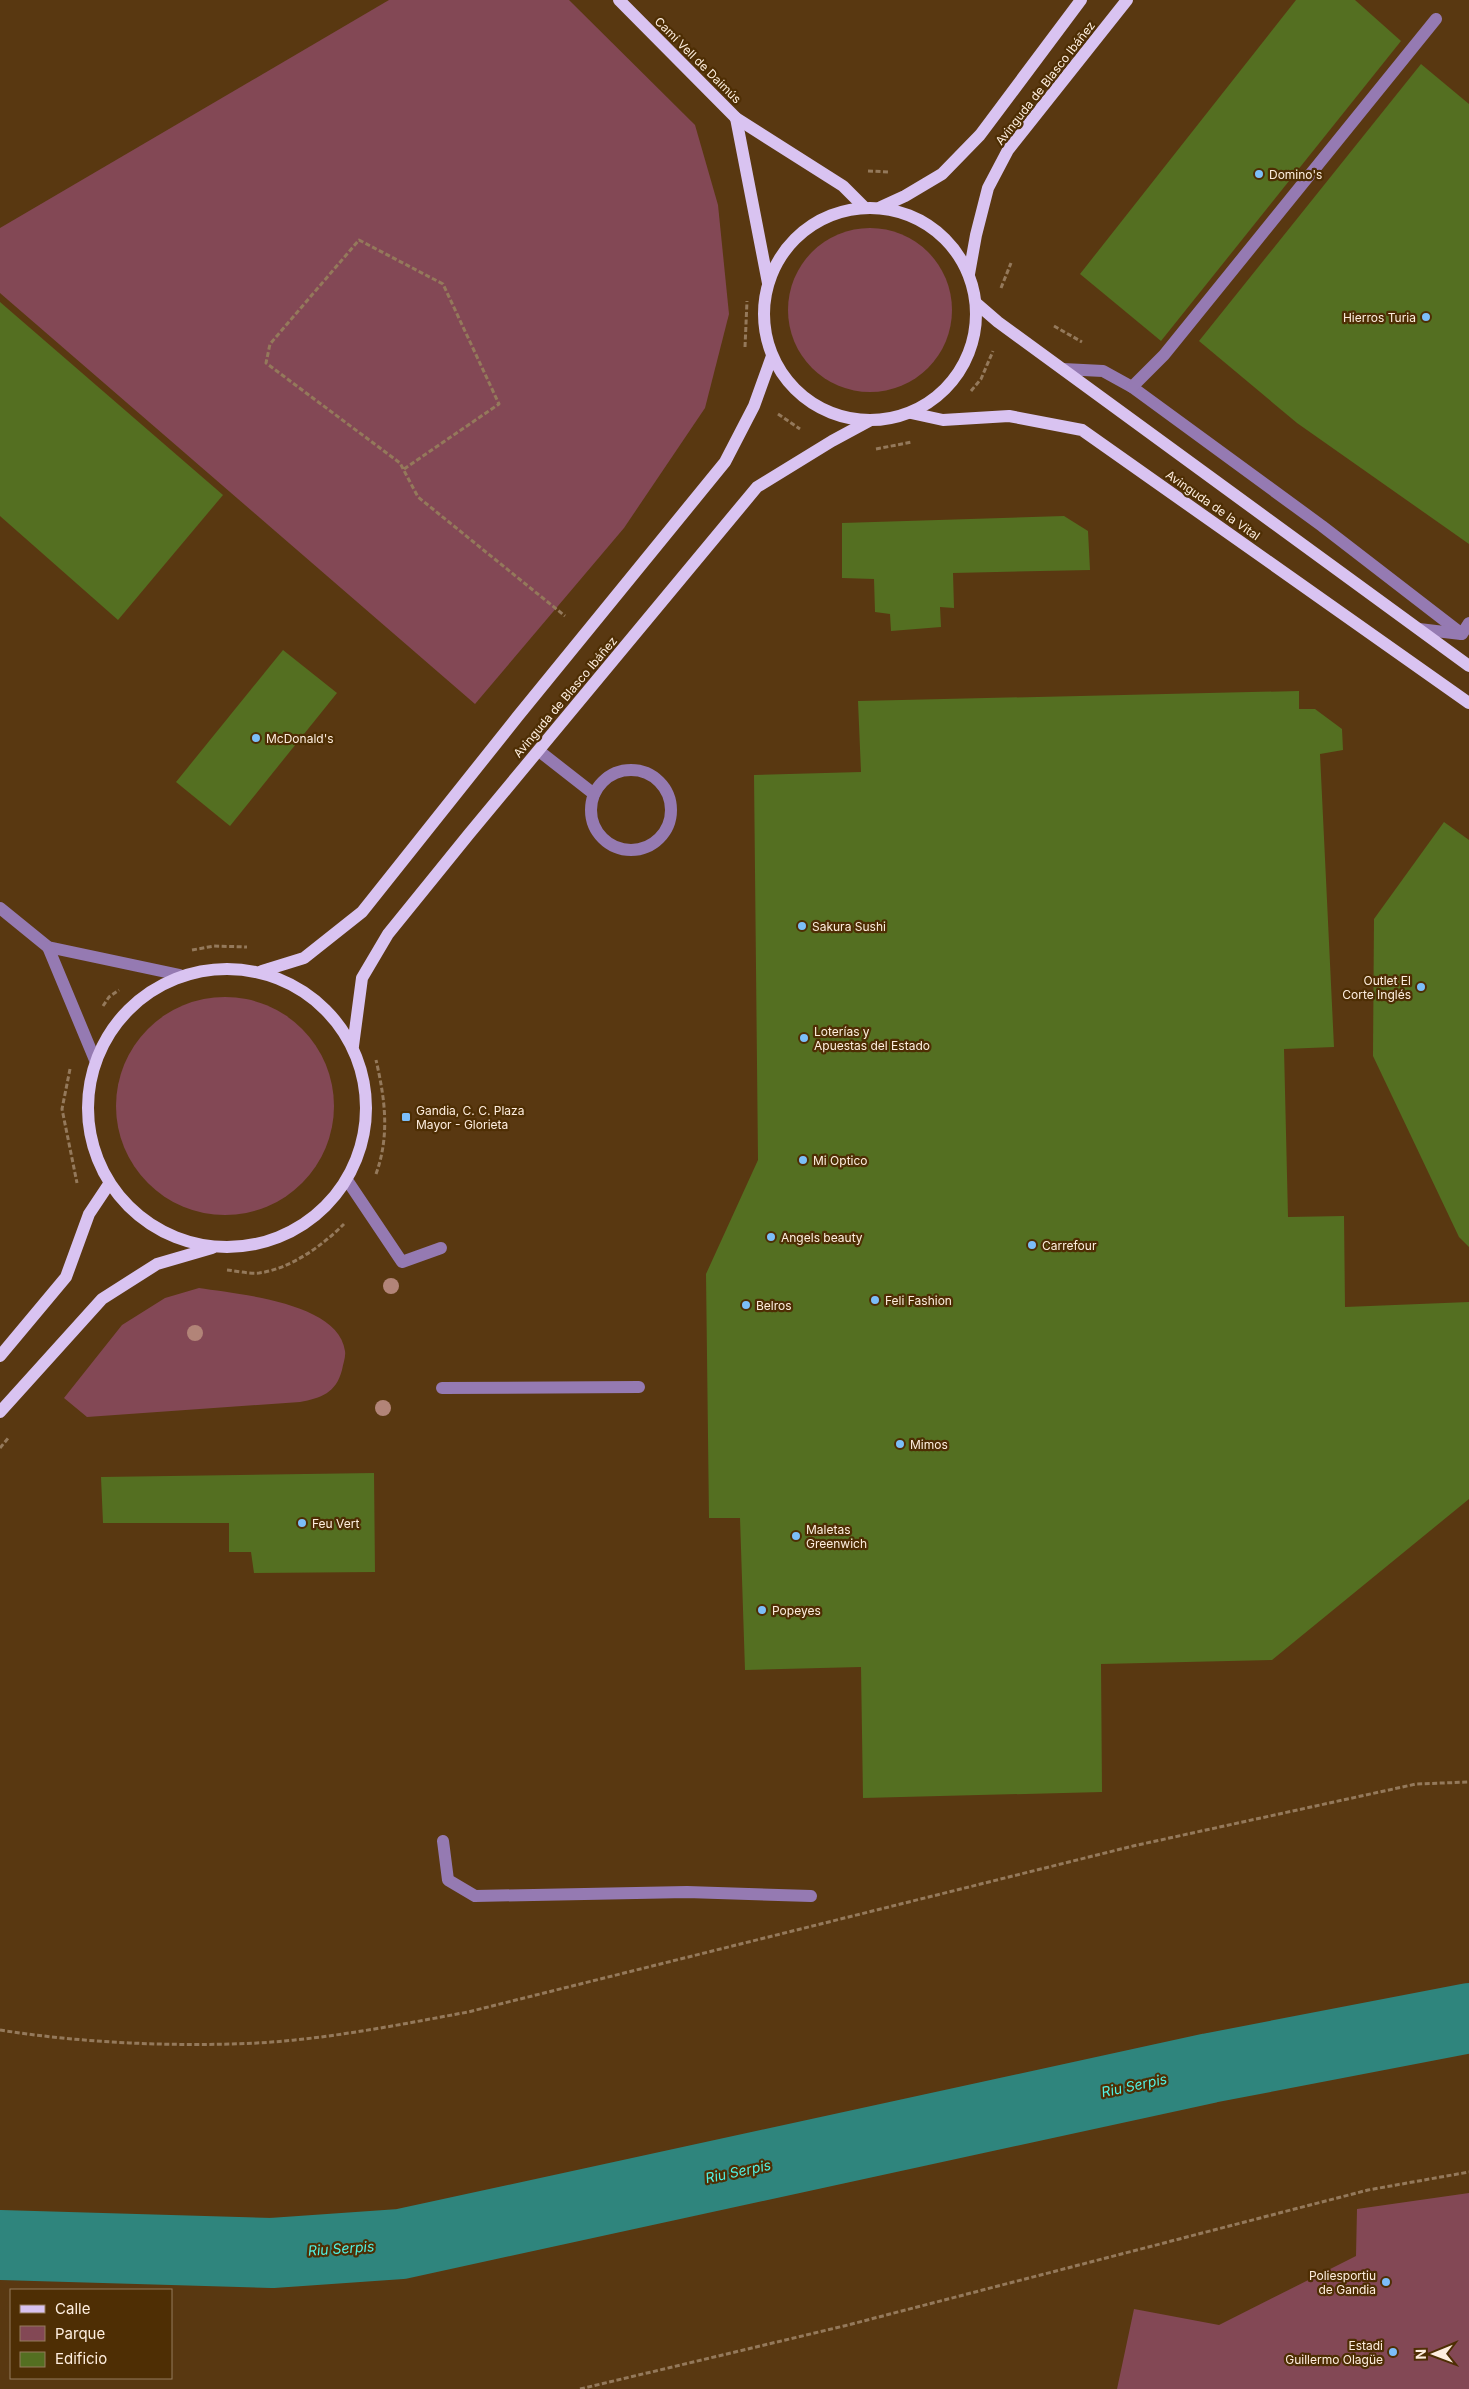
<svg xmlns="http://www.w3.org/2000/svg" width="1469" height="2389" viewBox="0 0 1469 2389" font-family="Inter,sans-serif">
	<rect width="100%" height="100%" fill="#593811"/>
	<g fill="#834855">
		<polygon points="389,0 569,0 695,125 718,205 729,314 705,408 624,528 475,704 0,293 0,228"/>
		<circle cx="870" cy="310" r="82"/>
		<circle cx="225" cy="1106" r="109"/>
		<path d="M199,1288c38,6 140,14 146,63 1,6 -2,13 -3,19 -6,23 -21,28 -42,32l-213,15 -23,-19 58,-73 43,-27z"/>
		<polygon points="1469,2193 1469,2389 1117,2389 1134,2309 1219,2325 1356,2256 1357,2209"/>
	</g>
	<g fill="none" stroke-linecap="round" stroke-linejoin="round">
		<polyline stroke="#2f857d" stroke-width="70" points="0,2245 272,2253 401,2244 1210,2068 1469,2018"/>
	</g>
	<g fill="#546f21">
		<polygon points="1296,0 1355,0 1401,41 1161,341 1080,274"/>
		<polygon points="1421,64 1469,104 1469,544 1297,423 1199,341"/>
		<polygon points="0,302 223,495 118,620 0,516"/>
		<polygon points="1064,516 1088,531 1090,570 953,573 954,608 940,607 941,627 891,631 890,614 875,612 874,579 842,578 842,523"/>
		<polygon points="283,650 337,693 230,826 176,782"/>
		<polygon points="1299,691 1299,709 1315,709 1342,729 1343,750 1320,754 1334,1047 1284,1049 1288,1217 1344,1216 1345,1307 1469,1302 1469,1499 1272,1660 1101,1664 1102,1792 863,1798 861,1667 745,1670 740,1518 709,1518 706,1274 758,1160 754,775 861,772 858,701"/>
		<polygon points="1444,822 1469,840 1469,1247 1459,1237 1373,1056 1374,919"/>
		<polygon points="374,1473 375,1572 254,1573 251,1552 229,1552 229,1523 103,1523 101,1477"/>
	</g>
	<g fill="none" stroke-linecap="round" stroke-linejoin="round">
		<g stroke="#94795b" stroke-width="3" stroke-dasharray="5 2.5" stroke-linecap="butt">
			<polyline points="868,171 889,172"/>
			<polyline points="1001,288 1011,263"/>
			<polyline points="1054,326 1082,342"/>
			<polyline points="745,347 747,301"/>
			<polyline points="971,391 981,379 993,351"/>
			<polyline points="778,414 800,429"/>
			<polyline points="876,449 912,442"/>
			<polyline points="404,469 499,404 443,284 359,240 270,344 266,363 400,463 418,497 565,616"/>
			<polyline points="192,950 214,946 247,947"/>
			<polyline points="103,1006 109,997 119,990"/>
			<polyline points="70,1069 62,1109 77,1183"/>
			<path d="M376,1174c14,-39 9,-75 0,-114"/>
			<path d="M227,1270c10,1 22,4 32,3 31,-4 63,-27 85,-49"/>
			<polyline points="0,1448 9,1437"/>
			<path d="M0,2030c81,13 175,17 257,13 71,-4 141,-18 211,-31l665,-166 283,-62 53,-2"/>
			<polyline points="580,2389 844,2326 1368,2190 1469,2172"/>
		</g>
		<g stroke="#957ab2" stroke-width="12">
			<polyline points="1063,369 1103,371 1132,387 1322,526 1462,634 1469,623"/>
			<polyline points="1132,387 1164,355 1436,19"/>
			<polyline points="1419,629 1461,634"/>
			<polyline points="539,751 594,794"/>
			<circle cx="631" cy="810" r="40"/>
			<polyline points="0,908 48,947 180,975"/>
			<polyline points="48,947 95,1060"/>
			<polyline points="347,1180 402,1262 441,1248"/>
			<polyline points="442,1388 639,1387"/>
			<polyline points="443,1841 448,1880 475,1896 687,1892 811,1896"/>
		</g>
		<g stroke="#d9c3f1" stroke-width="12">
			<polyline points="619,0 736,118 843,186 864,207"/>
			<polyline points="736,118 768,283"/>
			<polyline points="881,207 905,196 942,174 980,135 1081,0"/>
			<circle cx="870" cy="314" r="106"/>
			<polyline points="969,274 976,235 988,188 1008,150 1127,0"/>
			<polyline points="976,303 998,322 1469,666"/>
			<polyline points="911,413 943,420 1009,416 1082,430 1469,703"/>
			<circle cx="227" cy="1108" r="139"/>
			<polyline points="262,971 304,958 362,912 518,716 725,462 754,406 772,356"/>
			<polyline points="353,1046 362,978 388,934 469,834 757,487 832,441 869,421"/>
			<polyline points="0,1356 66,1277 89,1214 109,1184"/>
			<polyline points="0,1412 102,1299 157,1264 212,1248"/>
		</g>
	</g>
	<g fill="#b28478">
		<circle cx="391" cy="1286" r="8"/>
		<circle cx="195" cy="1333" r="8"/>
		<circle cx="383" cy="1408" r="8"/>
	</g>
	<g fill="#7cbef9" stroke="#4e2e04" stroke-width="2">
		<circle cx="1259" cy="174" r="5"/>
		<circle cx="1426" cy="317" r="5"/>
		<circle cx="256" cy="738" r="5"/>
		<circle cx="802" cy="926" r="5"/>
		<circle cx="1421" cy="987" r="5"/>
		<circle cx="804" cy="1038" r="5"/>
		<rect x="401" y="1112" width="10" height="10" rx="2.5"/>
		<circle cx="803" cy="1160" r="5"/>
		<circle cx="771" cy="1237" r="5"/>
		<circle cx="1032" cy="1245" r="5"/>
		<circle cx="875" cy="1300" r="5"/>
		<circle cx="746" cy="1305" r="5"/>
		<circle cx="900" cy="1444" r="5"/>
		<circle cx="302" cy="1523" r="5"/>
		<circle cx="796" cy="1536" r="5"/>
		<circle cx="762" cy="1610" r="5"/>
		<circle cx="1386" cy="2282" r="5"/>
		<circle cx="1393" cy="2352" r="5"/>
	</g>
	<g text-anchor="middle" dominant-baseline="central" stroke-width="4.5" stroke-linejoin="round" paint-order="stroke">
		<g font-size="12" fill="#feeedf" stroke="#4e2e04">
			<text transform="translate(698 60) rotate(45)">Camí Vell de Daimús</text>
			<text transform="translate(1045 83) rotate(-52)">Avinguda de Blasco Ibáñez</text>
			<text transform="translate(1213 505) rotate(35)">Avinguda de la Vital</text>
			<text transform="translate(565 697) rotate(-50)">Avinguda de Blasco Ibáñez</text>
		</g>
		<g font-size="12" fill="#feeedf" stroke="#4e2e04" text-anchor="start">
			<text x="1269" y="174">Domino's</text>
			<text x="1416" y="317" text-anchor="end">Hierros Turia</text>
			<text x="266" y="738">McDonald's</text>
			<text x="812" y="926">Sakura Sushi</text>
			<text x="1411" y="980" text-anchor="end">Outlet El<tspan x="1411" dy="14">Corte Inglés</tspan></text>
			<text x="814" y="1031">Loterías y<tspan x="814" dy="14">Apuestas del Estado</tspan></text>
			<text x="416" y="1110">Gandia, C. C. Plaza<tspan x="416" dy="14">Mayor - Glorieta</tspan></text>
			<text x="813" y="1160">Mi Optico</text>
			<text x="781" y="1237">Angels beauty</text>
			<text x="1042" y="1245">Carrefour</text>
			<text x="885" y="1300">Feli Fashion</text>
			<text x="756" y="1305">Belros</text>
			<text x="910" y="1444">Mimos</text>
			<text x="312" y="1523">Feu Vert</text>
			<text x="806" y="1529">Maletas<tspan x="806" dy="14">Greenwich</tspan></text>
			<text x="772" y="1610">Popeyes</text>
			<text x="1376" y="2275" text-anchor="end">Poliesportiu<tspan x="1376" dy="14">de Gandia</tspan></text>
			<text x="1383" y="2345" text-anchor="end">Estadi<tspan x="1383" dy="14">Guillermo Olagüe</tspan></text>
		</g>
		<g font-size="14" font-style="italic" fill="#51f2e4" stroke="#4e2e04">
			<text transform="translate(1134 2085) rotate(-12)">Riu Serpis</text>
			<text transform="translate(738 2171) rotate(-12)">Riu Serpis</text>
			<text transform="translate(341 2248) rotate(-4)">Riu Serpis</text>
		</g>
	</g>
	<rect x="10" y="2289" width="162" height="90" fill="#4e2e04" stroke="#947b5c"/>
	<rect x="20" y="2305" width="25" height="8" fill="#d9c3f1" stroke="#947b5c"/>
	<text x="55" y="2314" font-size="15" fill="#feeedf">Calle</text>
	<rect x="20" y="2326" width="25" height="15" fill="#834855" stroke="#947b5c"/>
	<text x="55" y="2339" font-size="15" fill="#feeedf">Parque</text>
	<rect x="20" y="2352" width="25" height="15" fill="#546f21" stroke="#947b5c"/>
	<text x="55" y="2364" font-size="15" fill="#feeedf">Edificio</text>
	<g transform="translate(1434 2354) rotate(269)" stroke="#4e2e04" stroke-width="4" paint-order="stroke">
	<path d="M0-4L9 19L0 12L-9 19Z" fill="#feeedf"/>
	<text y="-8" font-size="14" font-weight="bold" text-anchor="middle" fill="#feeedf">N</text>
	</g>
</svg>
